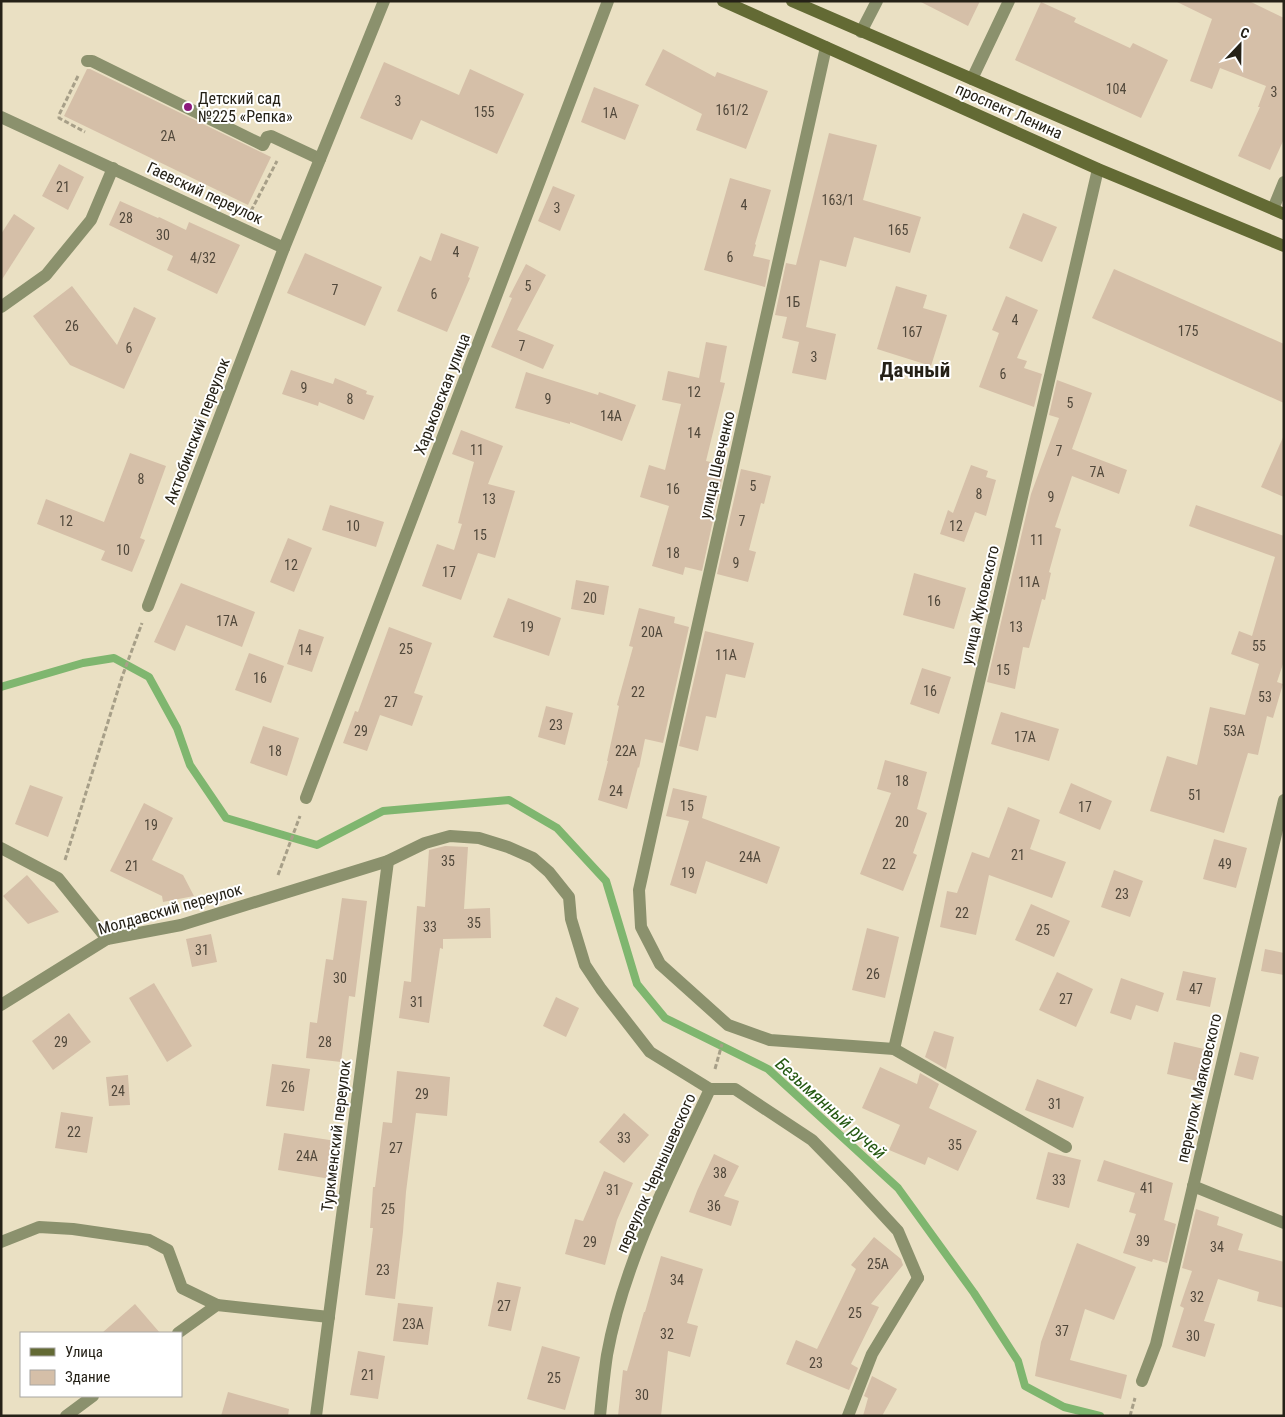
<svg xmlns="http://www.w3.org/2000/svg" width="1285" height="1417" viewBox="0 0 1285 1417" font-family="'Roboto Condensed',sans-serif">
	<rect width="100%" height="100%" fill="#eae0c3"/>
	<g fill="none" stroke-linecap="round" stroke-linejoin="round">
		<polyline stroke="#7fb66f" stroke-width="8" points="1,687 83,663 114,658 149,677 177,728 190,765 226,818 317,845 383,811 509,800 557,828 606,881 637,984 665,1018 768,1069 898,1188 974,1293 1018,1361 1025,1386 1064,1407 1100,1416"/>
	</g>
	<g fill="#d5bfa8">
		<polygon points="919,1 980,1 968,26"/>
		<polygon points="1175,1 1249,1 1284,18 1284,139 1270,170 1238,156 1260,107 1258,107 1266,86 1220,68 1212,89 1190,81 1212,19"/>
		<polygon points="1041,2 1076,18 1074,22 1130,48 1133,43 1168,60 1141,118 1015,60"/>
		<polygon points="663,49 715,77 717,72 768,91 746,149 696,130 702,114 645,85"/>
		<polygon points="384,62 459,95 470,69 524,94 497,154 421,120 412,140 360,118"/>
		<polygon points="87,69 90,69 271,157 248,205 64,116"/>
		<polygon points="594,87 639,105 625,140 581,122"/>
		<polygon points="829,133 877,145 863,200 921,217 910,253 854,237 846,267 820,260 806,327 836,334 826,380 792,373 799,342 782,338 787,317 775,315 786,263 796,265"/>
		<polygon points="59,164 84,177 68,210 42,196"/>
		<polygon points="730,178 771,190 755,244 756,245 753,256 770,260 765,287 704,270"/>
		<polygon points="553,186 575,195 560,231 538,221"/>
		<polygon points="120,201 158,218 159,217 186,230 189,222 240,245 217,294 167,270 173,256 109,225"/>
		<polygon points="1023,213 1057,227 1042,262 1009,248"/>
		<polygon points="14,214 35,228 1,281 1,234"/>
		<polygon points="441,233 479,247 468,277 470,278 447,332 397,311 420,256 431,261"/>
		<polygon points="305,253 382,287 365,326 287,293"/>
		<polygon points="526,264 546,275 517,330 554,345 543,369 491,347 512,298 509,297"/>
		<polygon points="1114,269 1284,344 1284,403 1092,318"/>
		<polygon points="72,286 117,345 134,307 156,318 124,389 70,365 33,316"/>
		<polygon points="896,286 927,295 923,308 947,315 931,366 877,349"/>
		<polygon points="1006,296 1038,310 1017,358 1027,361 1024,368 1042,374 1034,407 979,387 999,333 992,330"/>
		<polygon points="706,342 727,346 720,382 725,383 706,461 725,465 702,571 685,567 683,575 652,566 669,506 640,497 649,465 665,470 681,404 662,400 668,371 699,378"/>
		<polygon points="291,370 333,384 335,378 367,391 366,394 374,396 364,420 319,402 318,406 282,394"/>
		<polygon points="526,372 598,395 599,392 636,405 622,441 570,422 570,424 515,408"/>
		<polygon points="1057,380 1092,393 1072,449 1127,470 1119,494 1072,476 1055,527 1061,529 1049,572 1051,573 1045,600 1042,599 1029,648 1023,647 1015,689 987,682 1031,494 1059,418 1049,415"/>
		<polygon points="461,430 503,446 488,484 515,491 495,558 478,553 461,600 422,586 437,544 454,550 462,524 458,523 474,462 452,454"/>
		<polygon points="1284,435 1284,497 1261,487"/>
		<polygon points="130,453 166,466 140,538 145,540 132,572 101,560 105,551 37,524 46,499 104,522"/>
		<polygon points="971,465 988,471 986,477 996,480 986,516 975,512 964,542 940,534 948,510 953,513"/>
		<polygon points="741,469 771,476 764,504 761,503 749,550 756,552 748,582 717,574"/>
		<polygon points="330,505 384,522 376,547 322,530"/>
		<polygon points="1196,505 1284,536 1284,661 1277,682 1283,684 1273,718 1267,716 1258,755 1248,753 1224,833 1150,811 1167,756 1197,765 1210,707 1245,715 1259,664 1231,654 1239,631 1252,636 1275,557 1189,526"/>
		<polygon points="288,538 312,548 294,592 270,582"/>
		<polygon points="914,573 966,588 954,629 903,615"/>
		<polygon points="576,580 609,586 604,615 571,609"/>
		<polygon points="181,583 255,612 242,647 186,625 175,651 154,642"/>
		<polygon points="508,598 561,618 549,656 493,637"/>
		<polygon points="639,608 675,617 674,623 689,627 663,743 645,739 639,768 638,767 627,809 598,800 608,761 607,761 619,706 617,705 633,647 629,646"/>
		<polygon points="389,627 432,643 414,693 423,696 412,726 380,715 367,751 343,743 355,711 358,712"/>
		<polygon points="299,629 324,637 312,672 287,664"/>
		<polygon points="705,631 754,643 745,678 726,674 716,718 706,716 698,751 679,746"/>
		<polygon points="249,653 284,666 271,703 235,690"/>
		<polygon points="922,668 951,677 939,714 910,704"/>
		<polygon points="546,706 573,713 565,745 538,737"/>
		<polygon points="1001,712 1059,729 1049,761 991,744"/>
		<polygon points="263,726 299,738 287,776 250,763"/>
		<polygon points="885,760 927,772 917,809 927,813 913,853 917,855 903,891 860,874 891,793 877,789"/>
		<polygon points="1071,783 1112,801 1100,830 1059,813"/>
		<polygon points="30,785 63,797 48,837 15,824"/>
		<polygon points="673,788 707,796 702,818 780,847 767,884 706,861 696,894 670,885 689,821 666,816"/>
		<polygon points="144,803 173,818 152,860 183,875 194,896 163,902 162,896 110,871"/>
		<polygon points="1008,807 1040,820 1030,849 1066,862 1052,898 989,875 976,935 940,927 947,891 957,893 972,852 989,858"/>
		<polygon points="1214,839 1247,848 1236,888 1203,879"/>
		<polygon points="445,846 468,847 464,909 490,908 491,938 443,939 443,949 440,948 429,1023 399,1018 404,981 411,982 417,906 425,907 429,850"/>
		<polygon points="1114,870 1143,881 1130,917 1101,907"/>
		<polygon points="27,875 59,912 28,924 3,896"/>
		<polygon points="342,898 367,901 355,997 349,996 341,1062 306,1058 310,1022 317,1023 326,959 333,960"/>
		<polygon points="1031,904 1070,921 1054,957 1015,940"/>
		<polygon points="867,928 899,937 885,998 852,990"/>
		<polygon points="211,934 217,962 192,967 186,939"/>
		<polygon points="1265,949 1284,953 1284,975 1261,971"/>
		<polygon points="1183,971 1216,978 1210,1007 1176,1000"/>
		<polygon points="1057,972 1093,989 1076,1027 1039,1010"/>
		<polygon points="1121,978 1164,993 1158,1012 1136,1005 1131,1020 1110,1013"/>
		<polygon points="154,983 192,1046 167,1062 129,998"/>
		<polygon points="556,997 579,1008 566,1037 543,1026"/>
		<polygon points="69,1013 91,1042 53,1070 32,1041"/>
		<polygon points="934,1031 954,1037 946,1069 925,1057"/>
		<polygon points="1174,1042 1204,1049 1197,1081 1167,1074"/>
		<polygon points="1240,1052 1259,1057 1253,1080 1234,1075"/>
		<polygon points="272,1064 310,1069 304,1111 266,1106"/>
		<polygon points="880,1067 917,1084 920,1073 939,1084 929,1108 977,1131 958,1171 928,1157 925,1165 889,1150 900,1125 862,1108"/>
		<polygon points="397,1071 450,1077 447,1116 416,1113 406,1192 403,1232 395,1299 365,1295 373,1228 370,1228 373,1187 375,1187 383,1122 392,1123"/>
		<polygon points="128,1075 130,1105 109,1106 106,1077"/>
		<polygon points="1037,1079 1084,1097 1073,1128 1025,1110"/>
		<polygon points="61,1112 93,1117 87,1153 55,1148"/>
		<polygon points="624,1113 649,1135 624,1163 599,1142"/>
		<polygon points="284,1133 336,1141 330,1179 278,1170"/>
		<polygon points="1048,1152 1081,1160 1069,1208 1036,1199"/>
		<polygon points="714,1154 739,1166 724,1196 739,1201 731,1226 689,1212 697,1191"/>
		<polygon points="1104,1160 1173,1183 1164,1220 1176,1224 1167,1263 1153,1259 1152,1262 1123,1253 1136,1214 1129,1212 1135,1193 1097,1181"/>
		<polygon points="604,1171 633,1183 617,1220 605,1265 565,1254 575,1219 583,1221"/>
		<polygon points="1196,1209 1219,1217 1217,1225 1243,1234 1238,1250 1284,1262 1284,1308 1257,1301 1259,1292 1218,1279 1204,1321 1215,1324 1205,1357 1172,1347 1184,1308 1180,1306 1192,1271 1182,1268"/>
		<polygon points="874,1237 901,1259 903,1265 871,1304 879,1307 851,1364 858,1368 849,1390 786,1364 796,1340 817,1349 856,1269 851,1265"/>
		<polygon points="1077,1243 1136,1267 1114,1320 1085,1309 1070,1360 1127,1375 1121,1399 1035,1376 1041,1342"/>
		<polygon points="661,1256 703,1269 687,1323 698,1326 690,1357 668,1351 661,1416 618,1416 623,1370 627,1371 644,1312 645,1312"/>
		<polygon points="497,1282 521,1287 511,1331 488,1326"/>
		<polygon points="398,1303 433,1307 428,1345 393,1341"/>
		<polygon points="135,1304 160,1333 102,1333"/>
		<polygon points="542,1346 580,1357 565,1410 527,1399"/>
		<polygon points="358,1351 385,1356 378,1399 350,1395"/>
		<polygon points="872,1376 897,1389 882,1416 863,1416 868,1398 864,1396"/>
		<polygon points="228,1392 289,1409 288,1416 221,1416"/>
	</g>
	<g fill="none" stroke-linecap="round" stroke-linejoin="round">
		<g stroke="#a79f88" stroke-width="3" stroke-dasharray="5 2.5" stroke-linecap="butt">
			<polyline points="78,76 59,115 59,118 85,132"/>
			<polyline points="251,211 277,161"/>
			<polyline points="65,860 122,677 142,623"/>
			<polyline points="278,875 300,816"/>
			<polyline points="715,1069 722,1044"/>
			<polyline points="1130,1416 1135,1398"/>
		</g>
		<g stroke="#8b916d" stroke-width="12">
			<polyline points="87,61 92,61 263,145 267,137 271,136 320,159"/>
			<polyline points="972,79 1009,1"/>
			<polyline points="710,1089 735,1089 812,1140 849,1178 898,1231 918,1278"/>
			<polyline points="1193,1186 1284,1223"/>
		</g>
		<g stroke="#8b916d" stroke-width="12">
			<polyline points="861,32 877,1"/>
			<polyline points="826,47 639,890 641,927 660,964 728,1025 770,1040 894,1049 1066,1147"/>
			<polyline points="1,117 284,248"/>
			<polyline points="1273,209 1284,182"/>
			<polyline points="1,307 46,275 91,220 113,168"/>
			<polyline points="148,606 284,248 384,1"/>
			<polyline points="306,798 608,1"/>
			<polyline points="1,848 58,878 107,939"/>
			<path d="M1,1005l106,-66 74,-14 207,-64 37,-18 25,-7 29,2 29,9 25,11 16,14 20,25 2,22 14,46 16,24 49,63 60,37c-40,86 -86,172 -103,266 -3,20 -5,41 -7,61"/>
			<polyline points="894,1049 1098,169"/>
			<polyline points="1,1242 39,1227 73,1229 149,1240 168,1250 182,1288 217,1305"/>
			<polyline points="178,1333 217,1305 329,1317"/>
			<polyline points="1142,1381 1156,1344 1284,800"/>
			<polyline points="66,1416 93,1396"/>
			<polyline points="316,1416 388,861"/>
			<polyline points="848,1416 872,1354 918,1278"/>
		</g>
		<g stroke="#636a34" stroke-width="12">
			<polyline points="723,1 1098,169 1284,246"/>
			<polyline points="792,1 1284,214"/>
		</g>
	</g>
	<circle fill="#8c1a7c" stroke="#fff" stroke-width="2" cx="188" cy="107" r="5"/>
	<g text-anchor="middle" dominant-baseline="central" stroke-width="4" stroke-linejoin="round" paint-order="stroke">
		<g font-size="14" fill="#51483b">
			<text x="1116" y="89">104</text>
			<text x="1274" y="92">3</text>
			<text x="398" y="101">3</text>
			<text x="732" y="110">161/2</text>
			<text x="484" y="112">155</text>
			<text x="610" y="113">1А</text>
			<text x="168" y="136">2А</text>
			<text x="63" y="187">21</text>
			<text x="838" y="200">163/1</text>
			<text x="744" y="205">4</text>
			<text x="557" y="208">3</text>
			<text x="126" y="218">28</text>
			<text x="898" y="230">165</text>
			<text x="163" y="235">30</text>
			<text x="456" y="252">4</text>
			<text x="730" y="257">6</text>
			<text x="203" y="258">4/32</text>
			<text x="528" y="286">5</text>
			<text x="335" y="290">7</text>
			<text x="434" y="294">6</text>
			<text x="793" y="302">1Б</text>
			<text x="1015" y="320">4</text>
			<text x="72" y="326">26</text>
			<text x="1188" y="331">175</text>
			<text x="912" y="332">167</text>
			<text x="522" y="346">7</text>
			<text x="129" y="348">6</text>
			<text x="814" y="357">3</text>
			<text x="1003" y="374">6</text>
			<text x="304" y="388">9</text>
			<text x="694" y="392">12</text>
			<text x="350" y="399">8</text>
			<text x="548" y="399">9</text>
			<text x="1070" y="403">5</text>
			<text x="611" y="416">14А</text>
			<text x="694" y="433">14</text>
			<text x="477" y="450">11</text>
			<text x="1059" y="451">7</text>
			<text x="1097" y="472">7А</text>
			<text x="141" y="479">8</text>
			<text x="753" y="486">5</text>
			<text x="673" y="489">16</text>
			<text x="979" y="494">8</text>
			<text x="1051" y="497">9</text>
			<text x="489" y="499">13</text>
			<text x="66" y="521">12</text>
			<text x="742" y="521">7</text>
			<text x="353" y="526">10</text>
			<text x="956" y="526">12</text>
			<text x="480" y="535">15</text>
			<text x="1037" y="540">11</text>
			<text x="123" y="550">10</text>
			<text x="673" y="553">18</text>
			<text x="736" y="563">9</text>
			<text x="291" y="565">12</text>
			<text x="449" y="572">17</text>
			<text x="1029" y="582">11А</text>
			<text x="590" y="598">20</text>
			<text x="934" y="601">16</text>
			<text x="227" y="621">17А</text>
			<text x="527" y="627">19</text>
			<text x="1016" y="627">13</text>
			<text x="652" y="632">20А</text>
			<text x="1259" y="646">55</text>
			<text x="406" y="649">25</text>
			<text x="305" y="650">14</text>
			<text x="726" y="655">11А</text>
			<text x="1003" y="670">15</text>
			<text x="260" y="678">16</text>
			<text x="930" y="691">16</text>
			<text x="638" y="692">22</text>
			<text x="1265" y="697">53</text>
			<text x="391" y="702">27</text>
			<text x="556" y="725">23</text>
			<text x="361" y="731">29</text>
			<text x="1234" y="731">53А</text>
			<text x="1025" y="737">17А</text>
			<text x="275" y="751">18</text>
			<text x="626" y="751">22А</text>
			<text x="902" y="781">18</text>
			<text x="616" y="791">24</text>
			<text x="1195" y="795">51</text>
			<text x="687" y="806">15</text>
			<text x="1085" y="807">17</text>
			<text x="902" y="822">20</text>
			<text x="151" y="825">19</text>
			<text x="1018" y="855">21</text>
			<text x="750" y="857">24А</text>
			<text x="448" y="861">35</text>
			<text x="889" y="864">22</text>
			<text x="1225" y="864">49</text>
			<text x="132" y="866">21</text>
			<text x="688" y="873">19</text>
			<text x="1122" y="894">23</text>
			<text x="962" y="913">22</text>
			<text x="474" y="923">35</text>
			<text x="430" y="927">33</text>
			<text x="1043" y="930">25</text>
			<text x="202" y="950">31</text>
			<text x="873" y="974">26</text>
			<text x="340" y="978">30</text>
			<text x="1196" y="989">47</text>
			<text x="1066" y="999">27</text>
			<text x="417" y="1002">31</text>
			<text x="61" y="1042">29</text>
			<text x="325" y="1042">28</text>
			<text x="288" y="1087">26</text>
			<text x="118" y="1091">24</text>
			<text x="422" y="1094">29</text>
			<text x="1055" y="1104">31</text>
			<text x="74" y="1132">22</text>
			<text x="624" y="1138">33</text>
			<text x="955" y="1145">35</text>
			<text x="396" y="1148">27</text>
			<text x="307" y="1156">24А</text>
			<text x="720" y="1173">38</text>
			<text x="1059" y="1180">33</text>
			<text x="1147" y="1188">41</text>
			<text x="613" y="1190">31</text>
			<text x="714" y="1206">36</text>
			<text x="388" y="1209">25</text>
			<text x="1143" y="1241">39</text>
			<text x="590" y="1242">29</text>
			<text x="1217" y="1247">34</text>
			<text x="878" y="1264">25А</text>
			<text x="383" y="1270">23</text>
			<text x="677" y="1280">34</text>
			<text x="1197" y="1297">32</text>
			<text x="504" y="1306">27</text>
			<text x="855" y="1313">25</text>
			<text x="413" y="1324">23А</text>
			<text x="1062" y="1331">37</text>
			<text x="667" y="1334">32</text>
			<text x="1193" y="1336">30</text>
			<text x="816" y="1363">23</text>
			<text x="368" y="1375">21</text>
			<text x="554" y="1378">25</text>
			<text x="642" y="1395">30</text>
		</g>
		<g font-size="16" fill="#252117" stroke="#fff" text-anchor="start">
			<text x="198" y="98">Детский сад<tspan x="198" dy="18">№225 «Репка»</tspan></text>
		</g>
		<g font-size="16" fill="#252117" stroke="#fff">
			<text transform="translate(1009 111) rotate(24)">проспект Ленина</text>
			<text transform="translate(205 193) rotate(25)">Гаевский переулок</text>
			<text transform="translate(442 394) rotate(-69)">Харьковская улица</text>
			<text transform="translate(197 431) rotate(-69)">Актюбинский переулок</text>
			<text transform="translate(717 465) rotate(-77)">улица Шевченко</text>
			<text transform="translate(980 605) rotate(-77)">улица Жуковского</text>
			<text transform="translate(170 909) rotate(-16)">Молдавский переулок</text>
			<text transform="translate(1199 1088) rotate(-77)">переулок Маяковского</text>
			<text transform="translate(336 1136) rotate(-83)">Туркменский переулок</text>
			<text transform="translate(656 1173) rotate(-66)">переулок Чернышевского</text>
		</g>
		<g font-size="18" font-style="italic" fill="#255912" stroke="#fff">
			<text transform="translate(831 1108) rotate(42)">Безымянный ручей</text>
		</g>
		<g font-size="21" font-weight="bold" fill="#252117" stroke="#fff">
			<text x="915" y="370">Дачный</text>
		</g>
	</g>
	<rect width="1285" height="1417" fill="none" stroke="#252117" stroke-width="5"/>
	<rect x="20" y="1332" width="162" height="65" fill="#ffffff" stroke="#a8a6a2"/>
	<rect x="30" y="1348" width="25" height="8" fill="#636a34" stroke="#a8a6a2"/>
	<text x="65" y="1357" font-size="15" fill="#252117">Улица</text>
	<rect x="30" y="1370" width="25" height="15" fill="#d5bfa8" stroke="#a8a6a2"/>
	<text x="65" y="1382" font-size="15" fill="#252117">Здание</text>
	<g transform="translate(1240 45) rotate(22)" stroke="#ffffff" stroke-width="4" paint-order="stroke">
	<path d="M0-4L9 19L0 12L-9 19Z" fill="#252117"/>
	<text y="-8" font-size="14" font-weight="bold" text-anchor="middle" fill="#252117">С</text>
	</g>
</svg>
